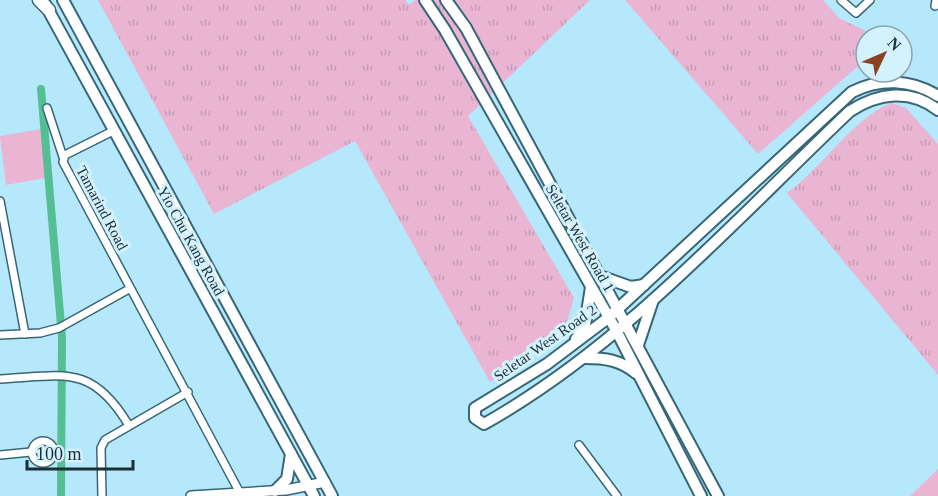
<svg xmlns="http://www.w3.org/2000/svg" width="938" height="496" viewBox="0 0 938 496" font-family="'Times New Roman',serif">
	<defs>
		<pattern id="grass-tufts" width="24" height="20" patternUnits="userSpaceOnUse" patternTransform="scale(1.5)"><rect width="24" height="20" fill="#e9b5d3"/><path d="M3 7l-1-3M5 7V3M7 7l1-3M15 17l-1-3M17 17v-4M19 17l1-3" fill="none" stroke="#c79cb6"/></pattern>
	</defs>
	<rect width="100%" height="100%" fill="#b6e8fc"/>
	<g fill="url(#grass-tufts)">
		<polygon points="98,0 405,0 409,5 415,0 590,0 468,116 574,298 567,322 490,382 355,141 214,214"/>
		<polygon points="625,0 823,0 839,18 876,36 866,36 866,59 758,154"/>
		<path d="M892,103l14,5 32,36v231l-151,-182c36,-25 66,-76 105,-90z"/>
		<polygon points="938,469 938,496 910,496"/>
	</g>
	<polygon fill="#e9b5d3" points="41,129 45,178 6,185 0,136"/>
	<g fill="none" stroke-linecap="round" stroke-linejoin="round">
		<polyline stroke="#55be92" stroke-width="8" points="41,89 62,337 61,496"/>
		<defs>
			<g id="minor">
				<polyline points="841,0 856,13 870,0"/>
				<polyline points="935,6 936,0"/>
				<polyline points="47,108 63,157"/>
				<polyline points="113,131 65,155 63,162 240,493"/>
				<polyline points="0,201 25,334"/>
				<polyline points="0,335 40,333 59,328 129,289"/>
				<path d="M0,379c63,-3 91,-16 128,45"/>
				<circle cx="43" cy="452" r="11"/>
				<polyline points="579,445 617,496"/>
				<polyline points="0,455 31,452"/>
				<polyline points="102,496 101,448 105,440 188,392"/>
			</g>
			<polyline id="tertiary" points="191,496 286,490 325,482"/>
			<g id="secondary">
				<polyline points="425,0 445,30 616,330 701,496"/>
				<polyline points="446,0 466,28 718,496"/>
				<path d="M938,96c-27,-17 -58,-18 -86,-4l-244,226 -61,46 -72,44v10l9,6c139,-78 251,-204 366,-313 28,-18 60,-23 88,-1"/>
				<polyline points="600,276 631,287 644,285"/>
				<polyline points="576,339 585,325 591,287"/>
				<polyline points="638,345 653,300"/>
				<path d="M585,358c20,0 35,2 51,15"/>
			</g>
			<g id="primary">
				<polyline points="63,0 332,496"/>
				<polyline points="45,4 314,496"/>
				<polyline points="275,491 287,479 291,454"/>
			</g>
			<polyline id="motorway" points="39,0 49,10"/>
		</defs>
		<use href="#minor" stroke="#376677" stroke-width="10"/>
		<use href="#tertiary" stroke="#376677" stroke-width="12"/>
		<use href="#secondary" stroke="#376677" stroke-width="14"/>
		<use href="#primary" stroke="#376677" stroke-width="14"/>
		<use href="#motorway" stroke="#376677" stroke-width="15"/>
		<use href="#minor" stroke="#fff" stroke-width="7"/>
		<use href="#tertiary" stroke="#fff" stroke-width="9"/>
		<use href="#secondary" stroke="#fff" stroke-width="10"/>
		<use href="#primary" stroke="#fff" stroke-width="10"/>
		<use href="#motorway" stroke="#fff" stroke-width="12"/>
	</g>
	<g text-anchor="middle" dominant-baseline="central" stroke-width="6" stroke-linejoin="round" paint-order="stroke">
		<g font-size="15" fill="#1a2e35" stroke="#d4f2fe">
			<text transform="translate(102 208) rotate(62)">Tamarind Road</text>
			<text transform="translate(580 238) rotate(60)">Seletar West Road 1</text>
			<text transform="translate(191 241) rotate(61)">Yio Chu Kang Road</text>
			<text transform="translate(545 343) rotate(-35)">Seletar West Road 2</text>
		</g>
	</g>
	<g transform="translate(884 54) rotate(46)"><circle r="28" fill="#d4f2fe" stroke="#8aa4ae" stroke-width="1.5"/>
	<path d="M0-4.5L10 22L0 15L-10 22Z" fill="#8b4323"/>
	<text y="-9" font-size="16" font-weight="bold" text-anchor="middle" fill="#1a2e35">N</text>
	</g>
	<path d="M27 460v9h106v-9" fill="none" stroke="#1a2e35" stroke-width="3"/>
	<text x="36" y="460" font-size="18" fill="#1a2e35" stroke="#d4f2fe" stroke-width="4.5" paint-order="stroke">100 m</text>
</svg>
